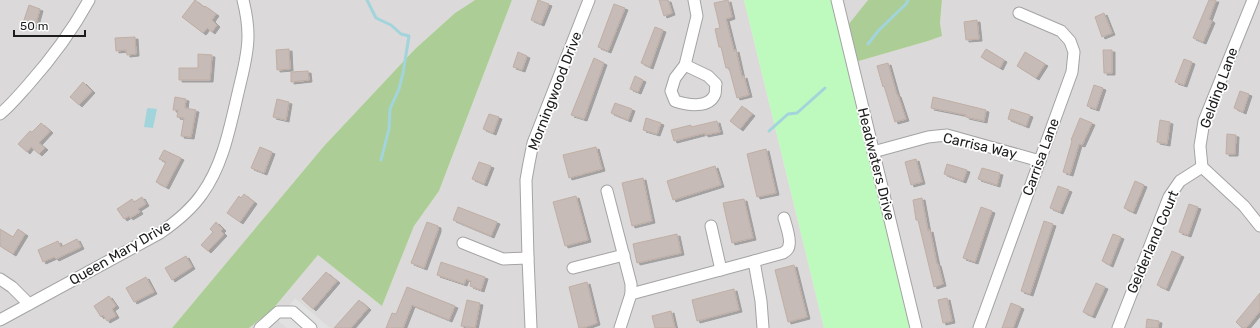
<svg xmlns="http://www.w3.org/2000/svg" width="1260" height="328" viewBox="0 0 1260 328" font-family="Rubik,sans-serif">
	<defs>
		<filter id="shadow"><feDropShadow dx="3" dy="2" stdDeviation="0" flood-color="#0004"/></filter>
	</defs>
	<rect width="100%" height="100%" fill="#eee9e2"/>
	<g fill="#dbd9da">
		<polygon points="0,0 475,0 455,13 415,49 324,146 172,328 0,328"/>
		<polygon points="512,0 744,0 824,328 249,328 272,310 318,255 382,306 414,226 439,191"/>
		<polygon points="837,0 868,0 844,30"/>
		<polygon points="942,0 1260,0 1260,328 916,328 852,63 928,41 941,36 940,23"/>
	</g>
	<g fill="#acce96">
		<polygon points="475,0 512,0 439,191 414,226 382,306 318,255 272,310 249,328 172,328 324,146 415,49 455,13"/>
		<polygon points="868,0 942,0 940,23 942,36 928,41 852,63 844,30"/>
	</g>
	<polygon fill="#bef9be" points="744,0 837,0 916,328 824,328"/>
	<polygon fill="#e1e1e1" points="295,298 330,328 287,328 277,320"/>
	<polygon fill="#a2d4dc" points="148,108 157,109 153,128 144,127 147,109"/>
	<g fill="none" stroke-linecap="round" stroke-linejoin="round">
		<g stroke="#a2d4dc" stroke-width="3">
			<polyline points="367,0 376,18 391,25 401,34 409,36 403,73 399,89 390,109 389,129 381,160"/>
			<polyline points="868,44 879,30 906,4 908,0"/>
			<polyline points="769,131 788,114 797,113 825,88"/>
		</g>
	</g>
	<g fill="#c6bbb6" stroke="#c0aea4" filter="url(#shadow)">
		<polygon points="195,0 204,7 205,6 216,14 212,20 217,25 212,32 207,28 203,33 182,17"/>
		<polygon points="538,0 549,4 541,24 531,20"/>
		<polygon points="659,0 668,0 672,13 664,16"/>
		<polygon points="728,0 732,17 726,19 734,51 736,50 742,77 744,76 749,95 737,98 729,68 726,68 721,47 719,47 715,29 720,28 714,3"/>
		<polygon points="1209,0 1216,0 1209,19 1212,21 1203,42 1193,38"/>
		<polygon points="614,4 625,8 608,51 598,47"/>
		<polygon points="29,5 40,9 35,27 23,23"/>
		<polygon points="1104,13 1112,33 1102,37 1095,17"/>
		<polygon points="977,20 979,39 966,40 964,22"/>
		<polygon points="655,27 663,30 650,67 641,63"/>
		<polygon points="135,37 136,54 127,55 126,50 116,51 115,38"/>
		<polygon points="289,49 290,69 277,70 276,50"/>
		<polygon points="986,49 1004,60 1000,68 981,57"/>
		<polygon points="1103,50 1112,50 1112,73 1104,73"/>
		<polygon points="518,52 527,56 522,70 513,67"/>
		<polygon points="1025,52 1045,64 1036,78 1017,66"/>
		<polygon points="198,54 212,55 210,80 179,80 179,68 198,68"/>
		<polygon points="594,58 604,63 584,119 571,115"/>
		<polygon points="1184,59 1192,62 1184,85 1175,82"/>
		<polygon points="888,63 897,95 898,95 906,119 895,122 884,86 883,87 877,66"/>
		<polygon points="308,71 309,80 291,82 291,72"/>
		<polygon points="635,76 643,80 638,92 630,89"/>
		<polygon points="83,82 92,91 79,105 70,97"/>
		<polygon points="1094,85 1103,88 1096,109 1087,106"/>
		<polygon points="1240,91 1249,94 1243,112 1234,108"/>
		<polygon points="175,97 186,99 185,108 196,110 191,137 181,136 184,118 177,117 178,110 173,110"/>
		<polygon points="933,97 986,110 984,121 966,117 966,115 931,108"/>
		<polygon points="277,99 289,102 286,120 273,117"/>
		<polygon points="615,103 632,109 628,120 611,113"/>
		<polygon points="742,106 752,114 740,129 730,121"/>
		<polygon points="1011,109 1030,115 1026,126 1008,119"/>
		<polygon points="489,114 499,117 493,133 483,129"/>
		<polygon points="646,118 661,123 657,134 643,130"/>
		<polygon points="1080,118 1092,123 1082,145 1079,144 1070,174 1063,172 1072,141 1071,140"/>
		<polygon points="1160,120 1170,122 1167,144 1157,142"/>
		<polygon points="717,121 720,132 705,135 705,133 674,141 671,130 691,125 691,127"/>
		<polygon points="41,123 50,131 39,143 45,148 39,154 31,147 27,152 18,144 30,131 32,132"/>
		<polygon points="1227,134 1236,135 1235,154 1226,154"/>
		<polygon points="260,147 272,152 264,173 251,168"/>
		<polygon points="596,147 602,169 569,178 563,155"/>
		<polygon points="766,149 776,193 757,197 747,154"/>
		<polygon points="164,150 181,158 166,187 156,182 166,162 159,159"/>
		<polygon points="916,159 922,182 911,185 905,162"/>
		<polygon points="479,162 491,166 484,184 472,179"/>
		<polygon points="947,164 967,170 963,181 944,174"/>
		<polygon points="715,166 721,185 673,200 667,181"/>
		<polygon points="982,168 1000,173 997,185 978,179"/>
		<polygon points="643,178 652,221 632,226 622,183"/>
		<polygon points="1135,181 1144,185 1133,212 1124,208"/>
		<polygon points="1058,186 1069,190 1060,212 1050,208"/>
		<polygon points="244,194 254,202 240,222 227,213 239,196 241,198"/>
		<polygon points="576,196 588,240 565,246 553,202"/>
		<polygon points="142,197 146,204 138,209 140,212 130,218 129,216 124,219 117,209 132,199 134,202"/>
		<polygon points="922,198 928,231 930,230 937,264 938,264 943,284 934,287 918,220 916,220 913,200"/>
		<polygon points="744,199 753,238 732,243 723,203"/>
		<polygon points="1189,204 1198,207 1188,235 1179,232"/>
		<polygon points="458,207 497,222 491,236 453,220"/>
		<polygon points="981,207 992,211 975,262 963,258"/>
		<polygon points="1044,221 1053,224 1030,294 1021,291"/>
		<polygon points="216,222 223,229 221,231 224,234 208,251 201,245 213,232 210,229"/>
		<polygon points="427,222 438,226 438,230 424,268 411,263"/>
		<polygon points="0,229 13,237 18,229 25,234 13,254 0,246"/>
		<polygon points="677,234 681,253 637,263 633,244"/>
		<polygon points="1113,234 1121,237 1110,265 1102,261"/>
		<polygon points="77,239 81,247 56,259 54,257 43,262 38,250 58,241 61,247"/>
		<polygon points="1172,251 1181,255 1166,289 1157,285"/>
		<polygon points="186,256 192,267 172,280 165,268"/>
		<polygon points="441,262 485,277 481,290 470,286 471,281 466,279 464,284 437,275"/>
		<polygon points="794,265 807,317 788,322 775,270"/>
		<polygon points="326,272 337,281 313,309 302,299"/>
		<polygon points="146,277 154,292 134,302 126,288"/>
		<polygon points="587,282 597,323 583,328 579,328 569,287"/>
		<polygon points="1096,283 1105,287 1092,316 1083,312"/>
		<polygon points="407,287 455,306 449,320 412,305 403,328 386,328 392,313 396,314"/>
		<polygon points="734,289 739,310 697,321 692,300"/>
		<polygon points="1260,293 1260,311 1246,328 1242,328 1236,322"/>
		<polygon points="109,296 116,306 112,309 116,316 107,321 103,315 101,317 94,306"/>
		<polygon points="947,298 952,321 943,323 938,300"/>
		<polygon points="359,300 368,308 351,328 334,328"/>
		<polygon points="467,300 480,303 475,328 461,326"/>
		<polygon points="1011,303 1021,307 1013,328 1002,328"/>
		<polygon points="671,311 675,328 655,328 652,316"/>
		<polygon points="1147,319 1159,321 1158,328 1146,328"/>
	</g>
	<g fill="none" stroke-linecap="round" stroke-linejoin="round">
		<defs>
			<g id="minor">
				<polyline points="837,0 916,328"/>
				<polyline points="1253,0 1204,121 1200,146 1202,167 1244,206 1260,226"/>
				<path d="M685,65l23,11 8,8c-1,3 0,7 -1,10 -6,15 -28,11 -40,7l-4,-10 4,-13 10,-13 12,-49 -3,-16"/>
				<path d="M0,114c10,-8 19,-19 28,-29 23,-26 44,-54 61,-85"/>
				<polyline points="873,152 928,137 937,136 947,135 1040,161"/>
				<polyline points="607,191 631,284 631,294"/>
				<polyline points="711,226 721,270"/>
				<polyline points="463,243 503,259 528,258"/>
				<path d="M754,261l29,-8c3,-2 6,-4 6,-8 2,-6 -3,-20 -5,-27"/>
				<polyline points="573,268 624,255"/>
				<polyline points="0,279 12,287 29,304"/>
				<path d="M0,320l160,-87c16,-11 31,-23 42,-39 21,-29 28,-67 36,-101 4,-18 10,-37 10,-57 0,-12 -2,-24 -5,-36"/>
				<polyline points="260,328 278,312 293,312 311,328"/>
				<polyline points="531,328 528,258 526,180 529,163 533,143 589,0"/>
				<polyline points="620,328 631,294 754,261 761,301 763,328"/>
				<polyline points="979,328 1072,72 1074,52 1070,41 1061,31 1019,13"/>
				<polyline points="1118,328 1169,197 1180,181 1202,167"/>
			</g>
		</defs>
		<use href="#minor" stroke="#a4a4a4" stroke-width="13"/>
		<use href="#minor" stroke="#fff" stroke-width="11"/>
	</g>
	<g text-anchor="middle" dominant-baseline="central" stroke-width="3.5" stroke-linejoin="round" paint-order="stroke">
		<g font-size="14" fill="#1d1d1d" stroke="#fff">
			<text transform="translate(1219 88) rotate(-70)">Gelding Lane</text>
			<text transform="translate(555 91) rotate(-69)">Morningwood Drive</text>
			<text transform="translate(980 146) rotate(13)">Carrisa Way</text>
			<text transform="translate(1041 157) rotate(-70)">Carrisa Lane</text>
			<text transform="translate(876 164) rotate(76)">Headwaters Drive</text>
			<text transform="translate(1153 242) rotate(-67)">Gelderland Court</text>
			<text transform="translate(120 253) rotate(-30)">Queen Mary Drive</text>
		</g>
	</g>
	<path d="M14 30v6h71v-6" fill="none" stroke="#1d1d1d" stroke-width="2"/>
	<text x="20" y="30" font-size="12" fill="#1d1d1d" stroke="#ffffff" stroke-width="3" paint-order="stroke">50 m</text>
</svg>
